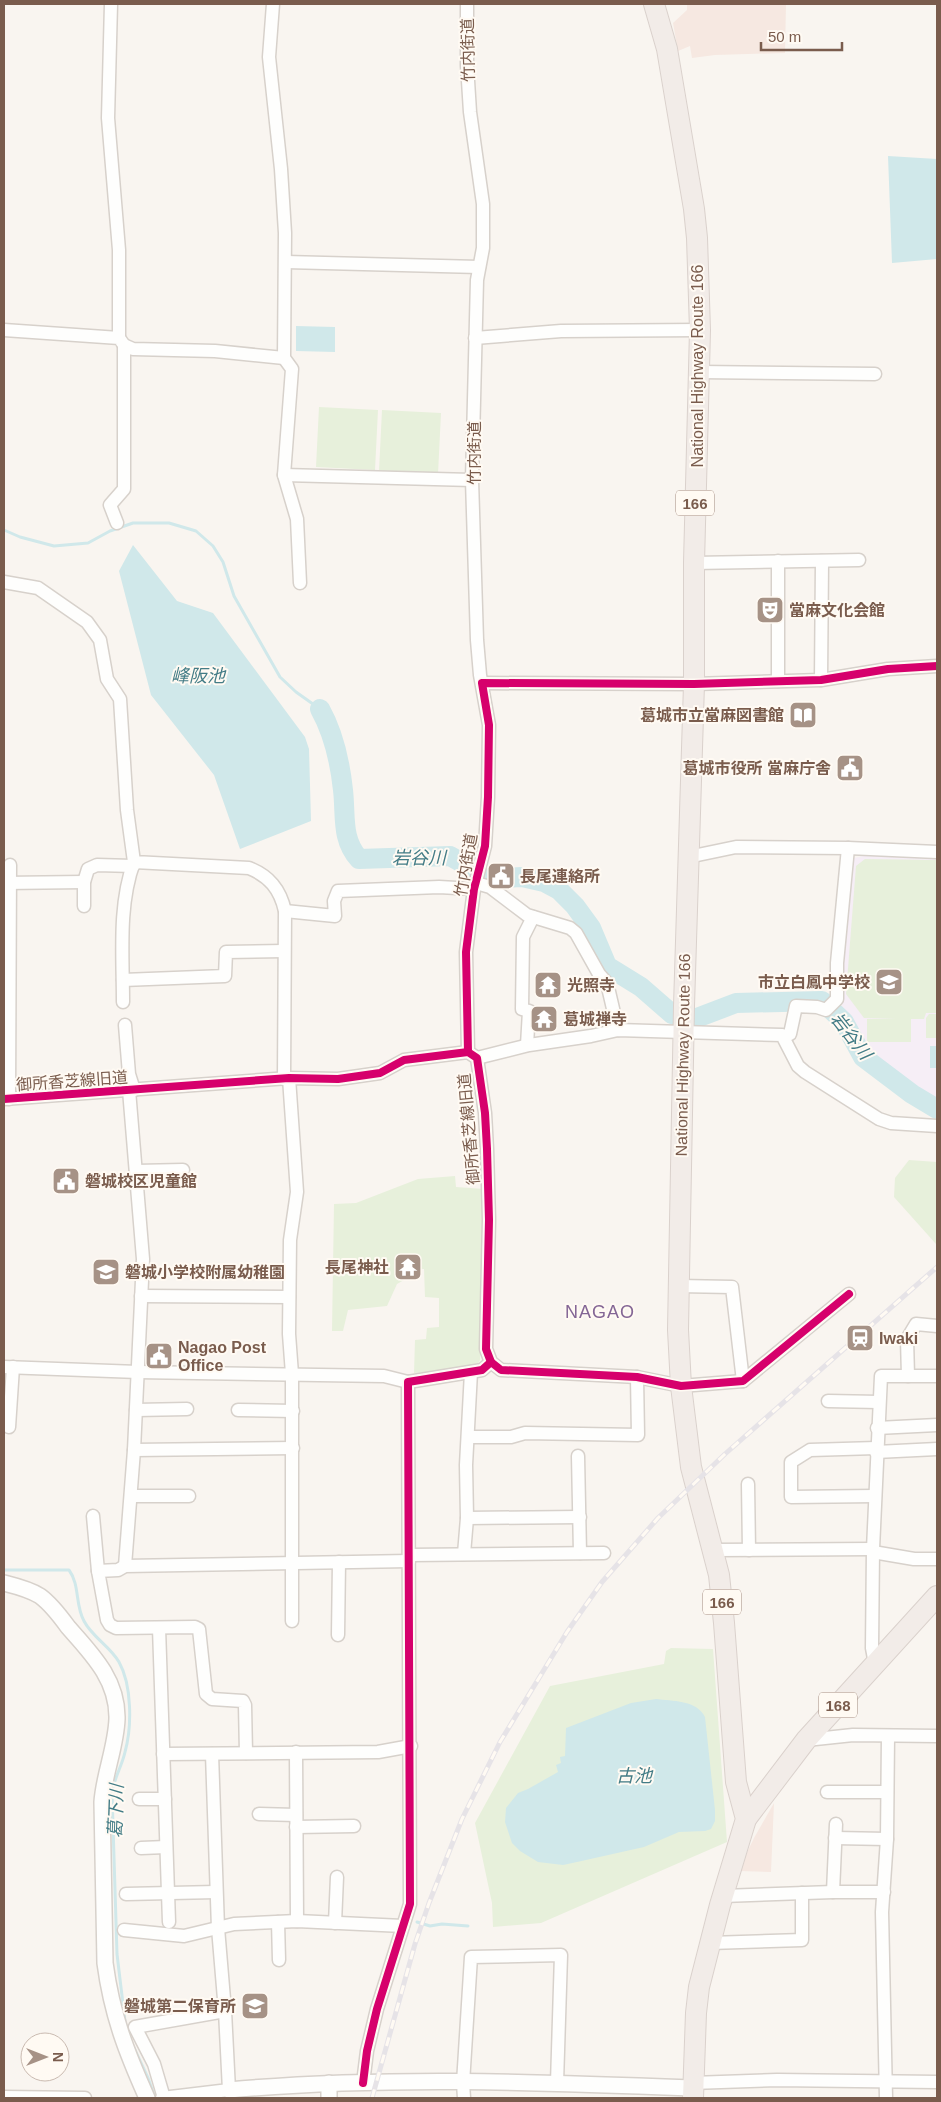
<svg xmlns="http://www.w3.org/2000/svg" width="941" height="2102" viewBox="0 0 941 2102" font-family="Helvetica,'Noto Sans JP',sans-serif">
	<rect width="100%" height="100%" fill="#f9f5f0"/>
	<g fill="#f6e8e1">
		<polygon points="687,4 786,4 785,53 715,55 692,58 690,46 678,51 673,23 687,10"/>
		<polygon points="774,1803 771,1872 738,1871 754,1838"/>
	</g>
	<polygon fill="#f6eef6" points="864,856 937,857 937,1106 870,1059 842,1008 841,955 850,859"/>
	<g fill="#e7f0db">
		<polygon points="319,407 378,410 375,470 316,467"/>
		<polygon points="382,410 441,413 438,474 379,471"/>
		<polygon points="865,859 937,860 937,1013 926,1013 924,1019 911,1019 911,1042 867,1042 867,1019 896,1019 864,1018 846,994 856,866"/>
		<polygon points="929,1014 937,1014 937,1038 926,1038 926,1018"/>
		<polygon points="909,1160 937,1162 936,1244 894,1197 895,1178"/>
		<polygon points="455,1176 456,1187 484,1189 480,1360 476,1368 414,1373 415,1340 426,1339 427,1328 439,1327 439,1298 425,1297 424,1269 404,1268 404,1280 397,1284 387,1306 348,1310 343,1331 332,1331 334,1204 356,1203 418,1179"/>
		<polygon points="671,1648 713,1649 727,1842 541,1923 493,1927 492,1903 475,1823 550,1686 664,1664 666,1651"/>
	</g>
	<g fill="#d0e8ea">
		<polygon points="888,156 937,159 937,259 892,263"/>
		<polygon points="296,326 335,327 335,352 296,351"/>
		<polygon points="133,545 177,601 213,613 305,737 309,749 311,821 240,849 214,775 151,695 119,571"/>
		<rect x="930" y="1046" width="7" height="22"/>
		<path d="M656,1699c16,2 41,1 49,18l10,93v11l-4,8 -6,2 -26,1 -35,15 -67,15 -14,3 -25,-3 -18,-11 -8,-8 -7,-21 1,-14 12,-15 10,-4 30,-17 -2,-7 5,-2 -1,-6 5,-1 1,-28 65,-25z"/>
	</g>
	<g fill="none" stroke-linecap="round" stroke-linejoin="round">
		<g stroke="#d0e8ea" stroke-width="3">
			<polyline points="4,530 20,537 54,546 88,543 110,531 133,523 169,523 196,531 213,546 223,562 234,596 280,677 296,692 320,709"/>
			<path d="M4,1570h65c11,15 6,35 15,51 8,16 26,25 35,41 13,23 13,65 6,90 -3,14 -11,26 -13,41l5,161 8,67"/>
			<polyline points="417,1922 430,1926 442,1924 468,1926"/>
			<polyline points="134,2048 148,2078 155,2098"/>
		</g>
		<path stroke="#d0e8ea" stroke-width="20" d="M320,709c14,25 20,53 23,81 3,26 -2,49 16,69l91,-3 16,9 7,13 12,1 37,-2 22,5 15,8 16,16 16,22 16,38 34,21 31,27 22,5 42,-16 86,-2 22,21 19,35 49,37 25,15"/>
		<defs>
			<g id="minor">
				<polyline points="111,4 108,118 119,250 119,338"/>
				<polyline points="273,4 269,57 281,169 285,233 284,358 292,369 284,475 297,519 300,583"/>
				<polyline points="467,4 467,65 470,112 483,204 483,248 477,280 472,480 477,640 480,675 489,725 488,797 485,846 474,889 466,952 468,1052"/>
				<polyline points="286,262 479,267"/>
				<polyline points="4,330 119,338 124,345 133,349 215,351 284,358"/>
				<polyline points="475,338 561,331 700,330"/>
				<polyline points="700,372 875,374"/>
				<polyline points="284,475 472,480"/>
				<polyline points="117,523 110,505 124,489 124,345"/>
				<polyline points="778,561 778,681"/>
				<polyline points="694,563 859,560"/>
				<path d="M4,582l34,6 49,34 13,18 7,39 13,20 7,111 7,52 115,6c20,8 31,21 36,43l-1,168"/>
				<polyline points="821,680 822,561"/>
				<polyline points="482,683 694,684 821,680 888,669 937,666"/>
				<polyline points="688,857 736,847 848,848 937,852"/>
				<polyline points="4,883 84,882"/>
				<polyline points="476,883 490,887 527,915 570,928 576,933 599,974 607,983 618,1030"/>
				<polyline points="84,906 84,882 88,869 97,865 133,866"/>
				<polyline points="285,911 335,916 334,901 338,891 439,887 474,889"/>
				<polyline points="123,980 225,976 226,952 284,951"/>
				<path d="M123,1002c0,-46 -5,-97 11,-140"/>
				<polyline points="125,1025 129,1074 134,1090"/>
				<polyline points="784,1037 790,1034 796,1006 817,1007 826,1010 837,999 837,963 848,848"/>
				<polyline points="527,1045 529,1011 522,1009 523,937 533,917"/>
				<polyline points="477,1058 529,1045 591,1036 618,1030 782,1035 798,1066 805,1072 879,1119 891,1123 937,1126"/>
				<polyline points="289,1078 297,1192 290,1240 289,1334 292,1374 292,1621"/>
				<polyline points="4,1099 289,1078 338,1079 380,1073 404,1060 468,1052 477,1058 485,1113 487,1149 489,1220 486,1349 491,1362 501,1370 637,1377 681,1386 743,1381 849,1294"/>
				<polyline points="9,1099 10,865"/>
				<polyline points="136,1171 183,1170"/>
				<polyline points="679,1286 732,1287 743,1381"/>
				<polyline points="141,1296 289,1297"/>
				<polyline points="4,1367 138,1372 384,1376 408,1382"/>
				<polyline points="908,1376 907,1339 916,1324 937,1326"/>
				<polyline points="828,1401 879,1402"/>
				<polyline points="136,1410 187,1409"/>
				<polyline points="238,1410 293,1411"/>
				<polyline points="9,1427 13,1367"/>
				<polyline points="877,1428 937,1425"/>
				<polyline points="468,1437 511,1437 525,1433 638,1435 637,1377"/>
				<polyline points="134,1450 293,1448"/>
				<polyline points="876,1452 937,1449"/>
				<polyline points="578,1456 580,1553"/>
				<polyline points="748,1484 749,1550"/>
				<polyline points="131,1496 189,1496"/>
				<polyline points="875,1496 791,1497 791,1462 810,1450 876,1448"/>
				<polyline points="93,1516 98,1571"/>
				<polyline points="467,1518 580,1517"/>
				<polyline points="713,1550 873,1549"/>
				<polyline points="873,1552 914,1559 937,1559"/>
				<polyline points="464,1554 467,1518 466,1465 471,1372"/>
				<polyline points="409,1555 604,1553"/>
				<polyline points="125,1566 134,1450 143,1259 129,1090"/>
				<polyline points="159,1628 169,1922"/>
				<polyline points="338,1635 339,1562"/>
				<polyline points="875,1664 872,1648 873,1549 881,1376 937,1376"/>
				<polyline points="806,1740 853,1735 937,1736"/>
				<polyline points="296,1752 297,1921"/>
				<polyline points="246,1753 245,1705 243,1701 212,1699 206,1694 199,1629 195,1627 116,1628 110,1625 107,1620 98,1571 118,1570 125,1566 409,1561"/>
				<polyline points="163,1754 378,1752 411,1746"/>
				<polyline points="827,1792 887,1792"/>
				<polyline points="139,1799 165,1799"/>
				<polyline points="259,1814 296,1815"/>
				<polyline points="296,1827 354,1826"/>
				<polyline points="835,1838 887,1839"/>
				<polyline points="141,1848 166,1847"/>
				<polyline points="833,1892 836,1824"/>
				<polyline points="126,1894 216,1892"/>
				<polyline points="723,1896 833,1892 884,1892"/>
				<polyline points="278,1922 279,1960"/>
				<polyline points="335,1923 337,1877"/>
				<polyline points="124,1930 184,1936 234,1924 297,1921 403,1926"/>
				<polyline points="710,1943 802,1940 802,1893"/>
				<polyline points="363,2083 367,2051 377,2009 410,1904 408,1382 482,1370 491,1362"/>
				<polyline points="692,2083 777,2080 937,2082"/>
				<polyline points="4,2097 85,2098"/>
				<polyline points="162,2098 229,2090 225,2011 218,1928 212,1754"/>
				<polyline points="164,2098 154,2064 135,2027 225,2011"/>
				<polyline points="464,2098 463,2083 471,1957 561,1955 557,2083"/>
				<polyline points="886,2098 882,1912 887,1839 888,1736"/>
			</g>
			<g id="tertiary">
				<path d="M4,1583c12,3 25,6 36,13 11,8 20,20 28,31 24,27 50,53 49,92 -1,28 -13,55 -15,83l3,161c7,52 21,88 42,135"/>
				<polyline points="329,2083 329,2098"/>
				<path d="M229,2090c153,-14 310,-8 463,-2"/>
			</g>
			<g id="trunk">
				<polyline points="654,4 667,49 694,209 697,238 700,330 694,563 694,684 684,1006 678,1330 681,1386 691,1467 719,1575 724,1623 736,1782 746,1819 720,1905 699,1987 696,2013 693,2098"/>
				<polyline points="746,1819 806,1740 937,1596"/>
			</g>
		</defs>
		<use href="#minor" stroke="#d7d1cb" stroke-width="15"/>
		<use href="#tertiary" stroke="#d7d1cb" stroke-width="18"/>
		<use href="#trunk" stroke="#dad1cc" stroke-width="22"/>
		<use href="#minor" stroke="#fefefd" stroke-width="12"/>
		<use href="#tertiary" stroke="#fefefd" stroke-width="15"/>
		<use href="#trunk" stroke="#f2ece8" stroke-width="20"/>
		<defs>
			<polyline id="rail" points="372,2098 415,1944 429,1903 462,1819 500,1742 567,1632 602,1582 658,1518 725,1454 937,1267"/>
		</defs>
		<use href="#rail" stroke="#e6e3e7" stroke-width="5"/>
		<use href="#rail" stroke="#fffaf3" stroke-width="3" stroke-dasharray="9" stroke-linecap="butt"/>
		<defs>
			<g id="cycleway">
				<polyline points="468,1052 466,952 474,889 485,846 488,797 489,725 482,683 694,684 821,680 888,669 937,666"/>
				<polyline points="4,1099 289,1078 338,1079 380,1073 404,1060 468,1052 477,1058 485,1113 487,1149 489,1220 486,1349 491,1362 501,1370 637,1377 681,1386 743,1381 849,1294"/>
				<polyline points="363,2083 367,2051 377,2009 410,1904 408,1382 482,1370 491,1362"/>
			</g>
		</defs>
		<use href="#cycleway" stroke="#fffaf3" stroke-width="11"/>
		<use href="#cycleway" stroke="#d6006c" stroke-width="8"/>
	</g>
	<defs>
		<symbol id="theatre-square" viewBox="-11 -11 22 22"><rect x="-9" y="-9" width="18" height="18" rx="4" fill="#a69286" stroke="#fffaf3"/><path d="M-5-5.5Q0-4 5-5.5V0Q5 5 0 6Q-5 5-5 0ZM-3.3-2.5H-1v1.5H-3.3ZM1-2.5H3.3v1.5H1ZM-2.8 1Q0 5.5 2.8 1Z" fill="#fff"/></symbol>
		<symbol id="library-square" viewBox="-11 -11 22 22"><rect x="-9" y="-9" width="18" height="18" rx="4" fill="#a69286" stroke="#fffaf3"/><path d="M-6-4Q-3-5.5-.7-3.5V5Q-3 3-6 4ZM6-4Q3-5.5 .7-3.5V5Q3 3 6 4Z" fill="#fff"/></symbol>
		<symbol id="civic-square" viewBox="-11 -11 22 22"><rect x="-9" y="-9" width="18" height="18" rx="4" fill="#a69286" stroke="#fffaf3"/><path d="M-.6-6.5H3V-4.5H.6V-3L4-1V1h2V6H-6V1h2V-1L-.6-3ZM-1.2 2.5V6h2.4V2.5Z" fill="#fff"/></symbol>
		<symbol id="school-square" viewBox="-11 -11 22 22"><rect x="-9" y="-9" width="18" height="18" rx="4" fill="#a69286" stroke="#fffaf3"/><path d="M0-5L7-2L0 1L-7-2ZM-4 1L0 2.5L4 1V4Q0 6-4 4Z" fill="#fff"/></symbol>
		<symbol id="temple-square" viewBox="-11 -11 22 22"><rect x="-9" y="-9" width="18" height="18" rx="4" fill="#a69286" stroke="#fffaf3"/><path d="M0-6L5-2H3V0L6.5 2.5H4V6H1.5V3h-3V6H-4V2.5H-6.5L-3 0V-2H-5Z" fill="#fff"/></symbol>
		<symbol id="station-square" viewBox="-11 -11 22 22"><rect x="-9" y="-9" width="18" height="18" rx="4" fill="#a69286" stroke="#fffaf3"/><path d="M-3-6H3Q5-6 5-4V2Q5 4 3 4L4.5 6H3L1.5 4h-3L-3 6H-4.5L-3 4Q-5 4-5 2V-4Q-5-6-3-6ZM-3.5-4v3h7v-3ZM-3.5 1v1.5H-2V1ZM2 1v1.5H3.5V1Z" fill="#fff"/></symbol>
	</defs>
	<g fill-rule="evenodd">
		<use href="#theatre-square" x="754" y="594" width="32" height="32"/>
		<use href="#library-square" x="787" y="699" width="32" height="32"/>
		<use href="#civic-square" x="834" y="752" width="32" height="32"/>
		<use href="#civic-square" x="485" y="860" width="32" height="32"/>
		<use href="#school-square" x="873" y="966" width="32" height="32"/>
		<use href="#temple-square" x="532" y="969" width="32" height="32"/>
		<use href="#temple-square" x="528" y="1003" width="32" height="32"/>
		<use href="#civic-square" x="50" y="1165" width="32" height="32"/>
		<use href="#temple-square" x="392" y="1251" width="32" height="32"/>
		<use href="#school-square" x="90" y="1256" width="32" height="32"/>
		<use href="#station-square" x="844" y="1322" width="32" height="32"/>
		<use href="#civic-square" x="143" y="1340" width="32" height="32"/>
		<use href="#school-square" x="239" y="1990" width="32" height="32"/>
	</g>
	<g text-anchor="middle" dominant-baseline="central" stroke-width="4" stroke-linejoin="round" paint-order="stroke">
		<g fill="#fffaf3" stroke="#a28b7f" stroke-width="1">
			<rect x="676" y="490.5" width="38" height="25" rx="4"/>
			<rect x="703" y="1589.5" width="38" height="25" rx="4"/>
			<rect x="819" y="1692.5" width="38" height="25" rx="4"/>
		</g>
		<g font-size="15" font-weight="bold" fill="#7a5c4d">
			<text x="695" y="503">166</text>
			<text x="722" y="1602">166</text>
			<text x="838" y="1705">168</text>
		</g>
		<g font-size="16" fill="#7a5c4d" stroke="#fffaf3">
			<text transform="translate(468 50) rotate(-91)">竹内街道</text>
			<text transform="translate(697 366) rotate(-90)">National Highway Route 166</text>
			<text transform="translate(474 453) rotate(-90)">竹内街道</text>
			<text transform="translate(466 865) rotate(-80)">竹内街道</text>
			<text transform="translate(683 1055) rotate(-89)">National Highway Route 166</text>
			<text transform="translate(72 1081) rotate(-4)">御所香芝線旧道</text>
			<text transform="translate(469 1129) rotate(-95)">御所香芝線旧道</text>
		</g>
		<g font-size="16" font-weight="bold" fill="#7a5c4d" stroke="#fffaf3" text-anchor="start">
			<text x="789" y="610">當麻文化会館</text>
			<text x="784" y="715" text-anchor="end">葛城市立當麻図書館</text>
			<text x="831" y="768" text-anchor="end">葛城市役所 當麻庁舎</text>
			<text x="520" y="876">長尾連絡所</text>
			<text x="870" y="982" text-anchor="end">市立白鳳中学校</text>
			<text x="567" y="985">光照寺</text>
			<text x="563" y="1019">葛城禅寺</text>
			<text x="85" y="1181">磐城校区児童館</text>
			<text x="389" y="1267" text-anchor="end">長尾神社</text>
			<text x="125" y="1272">磐城小学校附属幼稚園</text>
			<text x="879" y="1338">Iwaki</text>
			<text x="178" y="1347">Nagao Post<tspan x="178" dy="18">Office</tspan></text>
			<text x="236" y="2006" text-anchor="end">磐城第二保育所</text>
		</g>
		<g font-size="18" font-style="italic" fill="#437c86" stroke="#fffaf3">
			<text x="198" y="676">峰阪池</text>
			<text x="419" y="858">岩谷川</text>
			<text transform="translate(851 1036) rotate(52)">岩谷川</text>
			<text x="634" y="1776">古池</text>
			<text transform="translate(116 1811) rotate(-88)">葛下川</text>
		</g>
		<g font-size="18" letter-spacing="1" fill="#846695" stroke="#fffaf3">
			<text x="600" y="1312">NAGAO</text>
		</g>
	</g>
	<rect width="941" height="2102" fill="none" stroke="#7a5c4d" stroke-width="10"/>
	<g transform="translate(45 2057) rotate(90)"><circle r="24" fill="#fffaf3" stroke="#cabbb1"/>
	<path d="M0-4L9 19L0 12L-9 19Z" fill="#a69286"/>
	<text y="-8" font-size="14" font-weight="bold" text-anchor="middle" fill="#7a5c4d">N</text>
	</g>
	<path d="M761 42v8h81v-8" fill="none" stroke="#7a5c4d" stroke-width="2.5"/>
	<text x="768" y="42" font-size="15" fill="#7a5c4d" stroke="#fffaf3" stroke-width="4" paint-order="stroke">50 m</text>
</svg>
